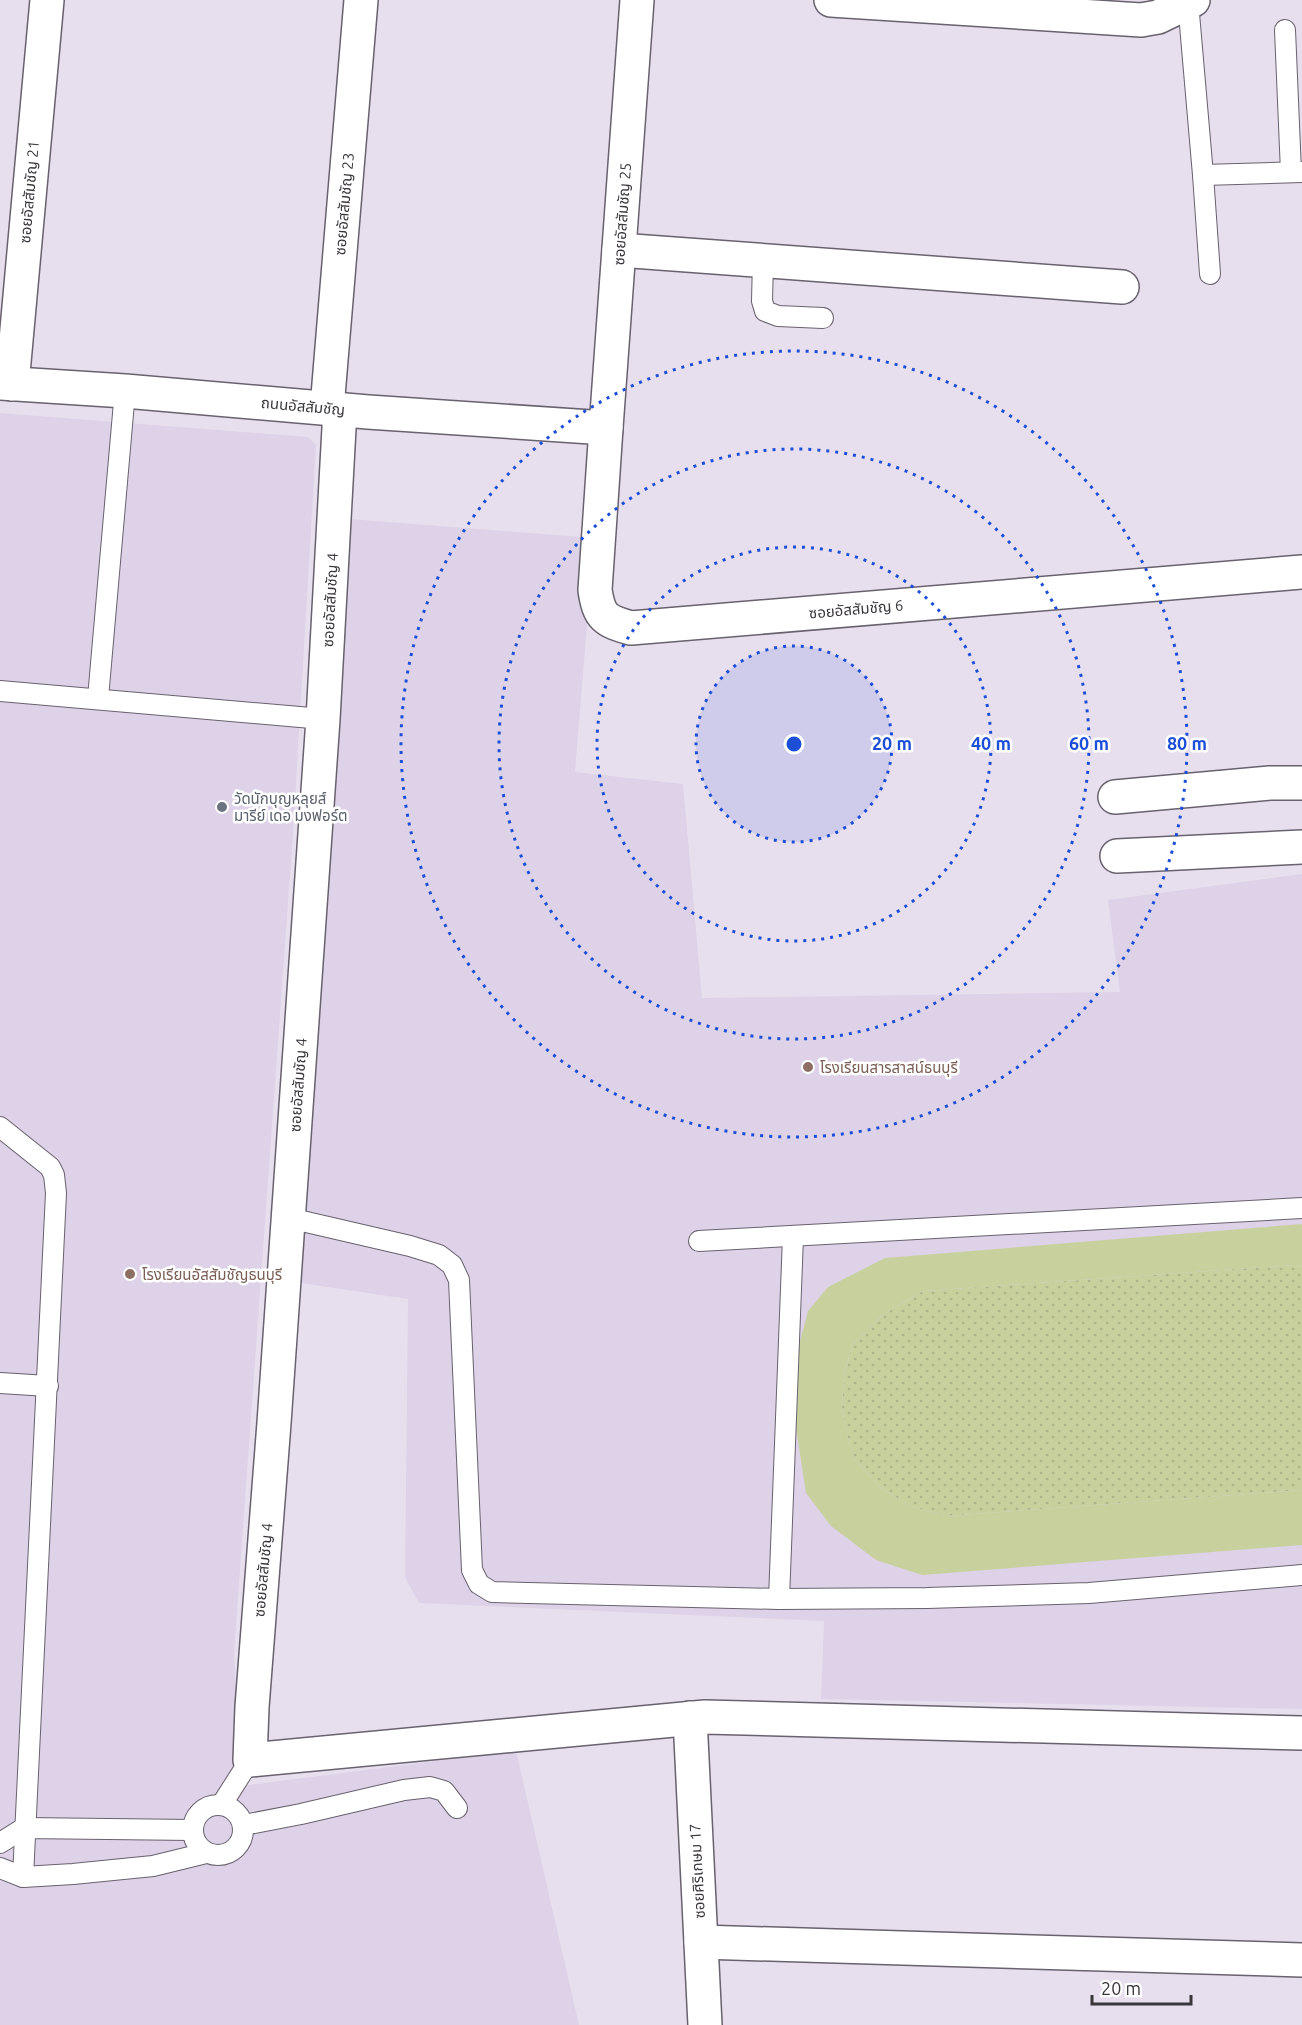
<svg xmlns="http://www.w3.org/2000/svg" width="1302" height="2025" viewBox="0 0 1302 2025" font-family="Ubuntu,'Noto Sans Thai',sans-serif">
	<defs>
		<pattern id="grass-dots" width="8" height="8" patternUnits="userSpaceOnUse" patternTransform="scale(1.5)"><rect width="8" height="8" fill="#c8d19e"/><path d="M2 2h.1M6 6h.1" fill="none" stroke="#adb489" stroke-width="1.8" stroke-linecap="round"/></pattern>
	</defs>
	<rect width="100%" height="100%" fill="#e7dfee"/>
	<g fill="#ddd2e7">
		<polygon points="0,413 308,437 316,445 293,833 234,1653 240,1786 516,1751 579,2025 0,2025"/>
		<polygon points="349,519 594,538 575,772 683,784 702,998 1120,992 1108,900 1302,874 1302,1709 821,1699 824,1621 419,1603 405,1577 408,1299 301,1283"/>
	</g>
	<polygon fill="url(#grass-dots)" points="1295,1265 1302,1267 1302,1490 945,1516 908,1505 880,1487 855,1460 846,1432 842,1407 844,1375 852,1345 884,1314 923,1291"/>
	<polygon fill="#c8d19e" points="1302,1224 1302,1267 1295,1265 923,1291 884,1314 852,1345 844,1375 842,1407 846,1432 855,1460 880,1487 908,1505 945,1516 1302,1490 1302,1545 922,1575 876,1560 831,1526 806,1493 792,1402 798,1349 808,1311 828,1287 885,1258"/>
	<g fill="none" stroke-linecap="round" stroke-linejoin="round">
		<defs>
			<g id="service">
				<polyline points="1188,2 1203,175 1302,172"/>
				<polyline points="1285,30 1291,172"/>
				<polyline points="1203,175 1210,274"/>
				<polyline points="763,261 762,301 765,311 778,316 823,318"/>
				<polyline points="0,691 323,719"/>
				<polyline points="98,698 125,391"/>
				<polyline points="0,1127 50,1167 54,1175 56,1193 23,1877"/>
				<polyline points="289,1218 410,1246 439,1255 452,1265 459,1280 472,1570 479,1584 492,1592 779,1599 793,1237"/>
				<polyline points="699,1241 1302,1208"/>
				<polyline points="0,1383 48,1386"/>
				<polyline points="779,1599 927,1598 1089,1593 1302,1575"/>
				<polyline points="222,1804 250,1760"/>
				<circle cx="218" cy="1830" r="25"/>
				<polyline points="244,1825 301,1814 404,1790 430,1787 444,1791 457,1808"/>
				<polyline points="0,1843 24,1828 192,1830"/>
				<polyline points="0,1868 23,1877 73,1874 153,1866 206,1853"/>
			</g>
			<g id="minor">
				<polyline points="619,250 1122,287"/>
				<polyline points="12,384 47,0"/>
				<polyline points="327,408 361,0"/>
				<polyline points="340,410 323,719 274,1423 252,1707 250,1760 705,1717 1302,1733"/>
				<path d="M606,428l-11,162c4,27 10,31 36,38l671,-56"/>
				<polyline points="1115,797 1270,783 1302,783"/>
				<polyline points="1117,856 1302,847"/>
				<polyline points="690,1718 705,2025"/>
				<polyline points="701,1942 1302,1960"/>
			</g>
			<g id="tertiary">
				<polyline points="831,0 1141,20 1158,17 1193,0"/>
				<polyline points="0,383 125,391 368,412 606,428 637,0"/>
			</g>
		</defs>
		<use href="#service" stroke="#68616e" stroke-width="22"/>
		<use href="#minor" stroke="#68616e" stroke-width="36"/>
		<use href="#tertiary" stroke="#68616e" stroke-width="36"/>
		<use href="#service" stroke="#fff" stroke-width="20"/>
		<use href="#minor" stroke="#fff" stroke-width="33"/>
		<use href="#tertiary" stroke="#fff" stroke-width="33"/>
	</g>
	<circle cx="794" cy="744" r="98" fill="#1d4ed8" fill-opacity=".12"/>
	<g fill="none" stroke="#1d4ed8" stroke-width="3" stroke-dasharray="3 6">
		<circle cx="794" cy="744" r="98"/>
		<circle cx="794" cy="744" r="197"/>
		<circle cx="794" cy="744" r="295"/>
		<circle cx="794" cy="744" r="393"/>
	</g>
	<circle fill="#6b7280" stroke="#fff" stroke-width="2" cx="222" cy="807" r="6"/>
	<g fill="#8d6e63" stroke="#fff" stroke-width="2">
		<circle cx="808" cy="1067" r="6"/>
		<circle cx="130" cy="1274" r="6"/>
	</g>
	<g text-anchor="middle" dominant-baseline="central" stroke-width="5" stroke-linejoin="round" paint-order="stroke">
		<g font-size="15" fill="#39363c" stroke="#fff">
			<text transform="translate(29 192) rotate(-85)">ซอยอัสสัมชัญ 21</text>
			<text transform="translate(344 204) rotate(-85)">ซอยอัสสัมชัญ 23</text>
			<text transform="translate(622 214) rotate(-86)">ซอยอัสสัมชัญ 25</text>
			<text transform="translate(303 406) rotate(5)">ถนนอัสสัมชัญ</text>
			<text transform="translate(330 600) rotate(-87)">ซอยอัสสัมชัญ 4</text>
			<text transform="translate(856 609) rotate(-5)">ซอยอัสสัมชัญ 6</text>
			<text transform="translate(298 1085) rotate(-86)">ซอยอัสสัมชัญ 4</text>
			<text transform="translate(263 1570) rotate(-85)">ซอยอัสสัมชัญ 4</text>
			<text transform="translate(697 1871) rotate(-93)">ซอยศิริเกษม 17</text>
		</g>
		<g font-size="15" fill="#5b616d" stroke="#fff" text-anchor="start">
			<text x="234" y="798">วัดนักบุญหลุยส์<tspan x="234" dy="17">มารีย์ เดอ มงฟอร์ต</tspan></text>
		</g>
		<g font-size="15" fill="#785e54" stroke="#fff" text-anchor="start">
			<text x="820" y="1067">โรงเรียนสารสาสน์ธนบุรี</text>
			<text x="142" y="1274">โรงเรียนอัสสัมชัญธนบุรี</text>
		</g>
	</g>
	<circle cx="794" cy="744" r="9" fill="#1d4ed8" stroke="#fff" stroke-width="3"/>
	<g font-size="18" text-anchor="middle" font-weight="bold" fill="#1d4ed8" stroke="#fff" stroke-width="5" stroke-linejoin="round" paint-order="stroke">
		<text x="892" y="750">20 m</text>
		<text x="991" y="750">40 m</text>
		<text x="1089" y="750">60 m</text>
		<text x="1187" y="750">80 m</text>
	</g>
	<path d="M1092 1995v9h99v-9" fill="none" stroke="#39363c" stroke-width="3"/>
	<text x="1101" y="1995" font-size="18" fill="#39363c" stroke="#ffffff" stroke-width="4.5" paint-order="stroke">20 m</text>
</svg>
